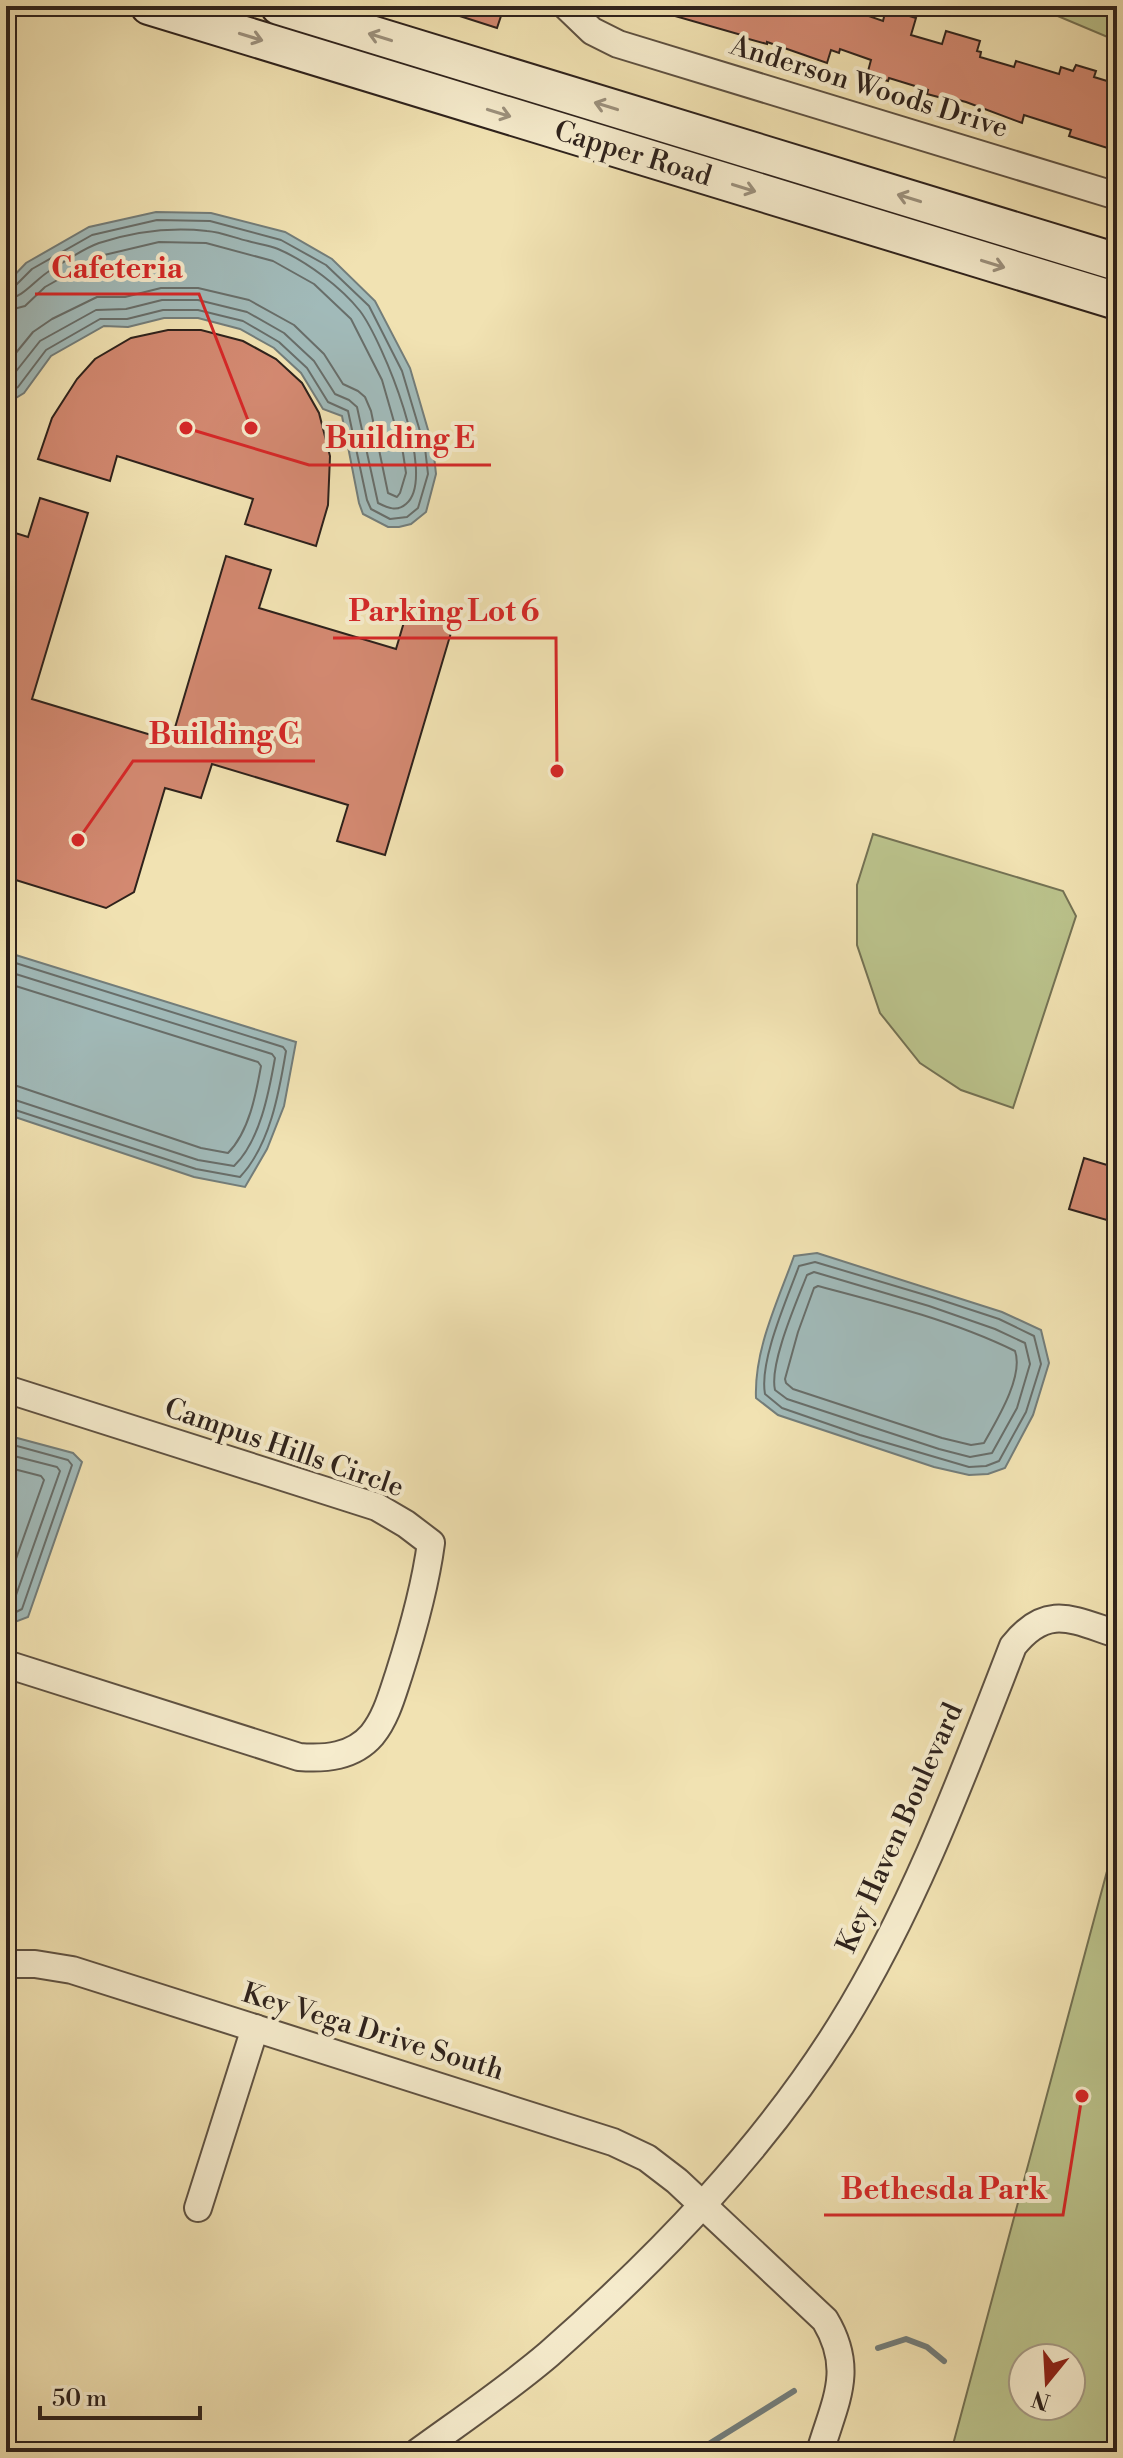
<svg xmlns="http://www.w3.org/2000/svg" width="1123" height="2458" viewBox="0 0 1123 2458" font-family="'Libre Bodoni',serif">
	<rect width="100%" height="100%" fill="#f1e2b2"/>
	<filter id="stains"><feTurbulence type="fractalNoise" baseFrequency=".0025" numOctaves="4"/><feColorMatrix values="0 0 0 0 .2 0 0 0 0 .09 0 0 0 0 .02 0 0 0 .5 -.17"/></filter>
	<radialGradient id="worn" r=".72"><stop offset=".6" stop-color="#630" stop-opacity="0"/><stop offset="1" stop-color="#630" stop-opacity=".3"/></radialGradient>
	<g fill="#bbc38c" stroke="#747254" stroke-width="2" fill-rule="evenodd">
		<polygon points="1034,6 1117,6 1117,41"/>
		<polygon points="873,834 1063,891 1076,916 1013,1108 961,1090 920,1063 880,1013 857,945 857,885"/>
		<path d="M1117,1834v618h-166zM1023,2358h48v48h-48z"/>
	</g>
	<g fill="#a1bab9" stroke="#737d7a" stroke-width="2">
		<polygon points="156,212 211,213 285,232 332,259 375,301 410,368 433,447 436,474 426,512 411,524 399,527 388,527 363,514 359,503 342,416 323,409 301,373 274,348 240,329 198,318 164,318 128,327 104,326 51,356 24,393 6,404 6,284 26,263 89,227"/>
		<polygon points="6,952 296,1042 284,1106 267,1149 245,1187 194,1177 6,1114"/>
		<path d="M817,1253l185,59 39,18 8,33 -16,52 -28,53 -17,6 -19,1 -35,-8 -156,-52 -22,-17c-2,-49 22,-97 38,-142z"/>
		<polygon points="6,1435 73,1453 82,1462 28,1617 15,1622 6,1617"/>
	</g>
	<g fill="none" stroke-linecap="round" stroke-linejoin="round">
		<g stroke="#686e6a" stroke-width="2">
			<polyline points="6,289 14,287 32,269 92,235 157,220 210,221 281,240 326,265 369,306 402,371 425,448 428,474 418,508 407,517 390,519 371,509 367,500 348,411 328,402 307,368 279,342 243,321 198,310 163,310 127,319 100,319 46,350 18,387 6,395"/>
			<path d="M6,299c18,-1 29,-20 45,-29 15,-9 31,-21 48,-27 34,-11 72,-16 108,-12 14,1 28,7 41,10 10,3 20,4 30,8 28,12 63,38 82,62 22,29 79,166 46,193 -9,8 -18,4 -28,-1l-21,-96 -8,-7 -14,-6 -21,-33 -30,-28 -37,-21 -49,-12h-36l-36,9 -30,1 -56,31 -34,43"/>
			<polyline points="6,311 25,306 45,287 100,256 159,242 206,243 273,261 314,284 351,319 382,380 403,453 406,473 400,493 397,497 388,493 371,411 365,397 358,391 343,384 324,354 294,325 249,300 198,288 161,288 125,297 97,297 52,319 33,332 6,365"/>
			<path d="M6,960l277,87 3,4c-7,42 -16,94 -46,126l-44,-8 -190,-62"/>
			<path d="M6,971l266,83 3,4c-6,34 -15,83 -41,108l-36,-6 -192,-63"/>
			<path d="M6,983l252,79 3,4c-5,28 -12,66 -33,87l-27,-5 -184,-62 -11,-1"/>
			<path d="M815,1262l117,35 67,22 35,17 7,28 -15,48 -27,49 -13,5 -17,1 -109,-32 -78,-27 -17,-14c-6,-33 22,-95 34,-128z"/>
			<path d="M814,1272l115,34 66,23 30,14 5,21 -13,44 -25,45 -22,4 -31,-8 -152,-50 -12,-9c-6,-26 22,-89 32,-115z"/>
			<path d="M818,1286c65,17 136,35 197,65 9,25 -18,69 -31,92l-13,2 -29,-7 -149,-49 -7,-6 -1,-4 13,-47 16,-44z"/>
			<polyline points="6,1443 68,1460 72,1465 22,1609 16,1612 6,1610"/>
			<polyline points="6,1454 57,1467 60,1471 15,1598 6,1600"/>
			<polyline points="6,1467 41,1476 44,1480 6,1587"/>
		</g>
		<g stroke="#737d7a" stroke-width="6">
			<polyline points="878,2348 906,2339 927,2347 944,2361"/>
			<polyline points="696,2452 794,2391"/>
		</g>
	</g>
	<g fill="#d38971" stroke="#2e221c" stroke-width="2">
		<polygon points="442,6 502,6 503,10 497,28 441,10"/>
		<polygon points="654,6 849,6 848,9 883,21 886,9 916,18 911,35 942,44 946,31 980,41 977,51 981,52 980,57 1014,67 1016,61 1059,74 1061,67 1073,71 1076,65 1096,71 1094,77 1117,84 1117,151 1069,136 1071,130 1024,115 1022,123 966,102 947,97 946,99 927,94 928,90 889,78 888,81 867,75 871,60 840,49 839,53 831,50 827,63 767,42 767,44 745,38 745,36 654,10"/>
		<polygon points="168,330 201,330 243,341 276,359 302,383 319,413 330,456 328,505 316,546 245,524 253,499 117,456 110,481 38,459 52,418 77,379 95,359 131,338"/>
		<polygon points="40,498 88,513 32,699 171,741 226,556 271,570 259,608 396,649 407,612 453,626 385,855 337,841 348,805 212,764 201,798 165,788 134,892 106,908 6,877 6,530 28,537"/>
		<polygon points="1084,1158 1117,1168 1117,1223 1069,1209"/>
	</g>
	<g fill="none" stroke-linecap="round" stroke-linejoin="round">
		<defs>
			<g id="street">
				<polyline points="566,6 592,31 618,44 1117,196"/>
				<path d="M6,1389l371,118 29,17 25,19c-6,45 -18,87 -32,131 -7,21 -13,44 -27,61 -19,22 -47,24 -73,22l-293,-93"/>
				<path d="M6,1964h29l37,6 541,172 34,16 30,23 148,139c30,50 10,81 -5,132"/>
				<polyline points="198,2208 255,2028"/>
				<path d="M418,2452c44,-32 90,-63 131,-98 110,-97 214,-204 292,-329 73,-118 122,-250 172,-379 34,-43 60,-26 104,-12"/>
			</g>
			<g id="secondary">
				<polyline points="149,6 1117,301"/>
				<polyline points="279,6 1117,262"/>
			</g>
		</defs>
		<use href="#street" stroke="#5f5242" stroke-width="30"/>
		<use href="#secondary" stroke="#2e221c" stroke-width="40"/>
		<use href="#street" stroke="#f6eccd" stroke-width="26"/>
		<use href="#secondary" stroke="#f6eccd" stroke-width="36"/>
	</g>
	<defs><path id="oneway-shaft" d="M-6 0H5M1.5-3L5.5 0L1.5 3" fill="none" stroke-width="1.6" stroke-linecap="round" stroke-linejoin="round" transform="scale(2)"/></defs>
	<g stroke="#9c917d">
		<use href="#oneway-shaft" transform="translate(251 37) rotate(17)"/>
		<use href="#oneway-shaft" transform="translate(380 37) rotate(-163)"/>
		<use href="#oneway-shaft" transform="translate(606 106) rotate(-163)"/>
		<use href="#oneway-shaft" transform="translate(499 113) rotate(17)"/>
		<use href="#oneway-shaft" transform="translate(744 188) rotate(17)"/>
		<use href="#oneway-shaft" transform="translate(909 198) rotate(-163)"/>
		<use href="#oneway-shaft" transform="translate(993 264) rotate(17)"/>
	</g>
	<g text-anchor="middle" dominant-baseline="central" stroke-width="8" stroke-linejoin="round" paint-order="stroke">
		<g font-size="28" fill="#2e221c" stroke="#f6eccd">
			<text transform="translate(869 87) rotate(17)">Anderson Woods Drive</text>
			<text transform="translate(633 154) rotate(17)">Capper Road</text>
			<text transform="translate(284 1448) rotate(19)">Campus Hills Circle</text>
			<text transform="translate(900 1828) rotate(-66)">Key Haven Boulevard</text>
			<text transform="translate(373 2032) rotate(17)">Key Vega Drive South</text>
		</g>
	</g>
	<path fill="none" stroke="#d62828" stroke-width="3" d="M251 428L199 294H35M186 428L309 465H491M557 771L556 638H333M78 840L133 761H315M1082 2096L1063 2215H824"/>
	<g fill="#d62828" stroke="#f6eccd" stroke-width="3">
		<circle cx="251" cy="428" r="8"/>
		<circle cx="186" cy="428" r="8"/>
		<circle cx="557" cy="771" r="8"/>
		<circle cx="78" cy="840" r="8"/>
		<circle cx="1082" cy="2096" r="8"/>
	</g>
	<g font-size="30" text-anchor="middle" font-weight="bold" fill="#d62828" stroke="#f6eccd" stroke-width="8" stroke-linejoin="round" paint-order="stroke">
		<text x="117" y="278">Cafeteria</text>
		<text x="400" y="448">Building E</text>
		<text x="444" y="621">Parking Lot 6</text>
		<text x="224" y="744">Building C</text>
		<text x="944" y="2199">Bethesda Park</text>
	</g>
	<rect width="1123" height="2458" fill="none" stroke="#f1e2b2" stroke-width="32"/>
	<rect x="8" y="8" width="1107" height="2442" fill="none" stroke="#2e221c" stroke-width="4"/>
	<rect x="16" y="16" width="1091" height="2426" fill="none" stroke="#2e221c" stroke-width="2"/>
	<g transform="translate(1047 2382) rotate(198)"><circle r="38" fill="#f6eccd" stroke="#a69b86" stroke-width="2"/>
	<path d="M0-6L14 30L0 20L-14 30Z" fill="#8f2418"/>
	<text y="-12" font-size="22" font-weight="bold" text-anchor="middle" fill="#2e221c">N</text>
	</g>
	<path d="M40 2406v12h160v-12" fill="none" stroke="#2e221c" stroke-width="4"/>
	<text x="52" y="2406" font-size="24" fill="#2e221c" stroke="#f6eccd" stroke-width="6" paint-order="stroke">50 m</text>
	<rect width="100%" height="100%" filter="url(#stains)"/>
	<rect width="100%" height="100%" fill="url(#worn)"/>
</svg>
